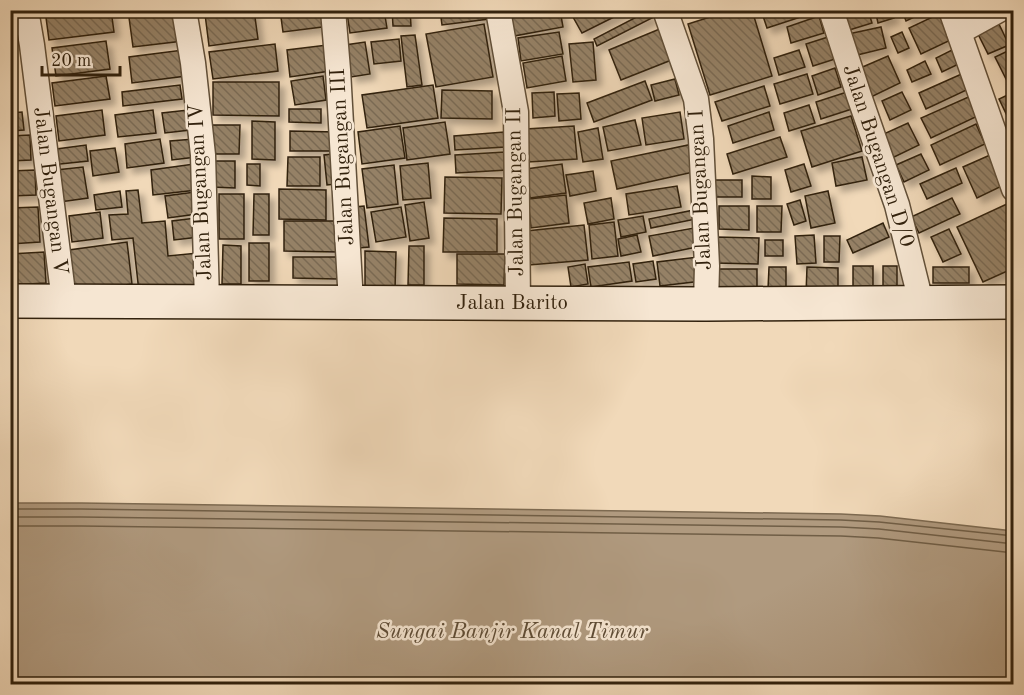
<svg xmlns="http://www.w3.org/2000/svg" width="1024" height="695" viewBox="0 0 1024 695" font-family="'Old Standard TT',serif">
	<defs>
		<pattern id="building-back-hatch" width="6" height="6" patternUnits="userSpaceOnUse" patternTransform="scale(1.5)"><rect width="6" height="6" fill="#958166"/><path d="M-1 5l2 2M0 0l6 6M5-1l2 2" fill="none" stroke="#7a6952"/></pattern>
		<filter id="shadow"><feDropShadow dx="5.5" dy="5.5" stdDeviation="3" flood-color="#0004"/></filter>
	</defs>
	<rect width="100%" height="100%" fill="#f1d9b9"/>
	<filter id="stains"><feTurbulence type="fractalNoise" baseFrequency=".00333" numOctaves="4"/><feColorMatrix values="0 0 0 0 .2 0 0 0 0 .09 0 0 0 0 .02 0 0 0 .5 -.17"/></filter>
	<radialGradient id="worn" r=".72"><stop offset=".6" stop-color="#630" stop-opacity="0"/><stop offset="1" stop-color="#630" stop-opacity=".3"/></radialGradient>
	<polygon fill="#b09a7f" stroke="#7d6a51" stroke-width="1.5" points="11,503 81,503 841,514 880,516 1013,531 1013,684 11,684"/>
	<g fill="none" stroke-linecap="round" stroke-linejoin="round">
		<g stroke="#705e46" stroke-width="1.5">
			<polyline points="10,509 81,509 841,520 879,522 1014,536"/>
			<polyline points="10,517 81,517 841,527 879,529 1014,544"/>
			<polyline points="10,526 81,526 841,536 878,538 1014,553"/>
		</g>
	</g>
	<g fill="url(#building-back-hatch)" stroke="#31210d" stroke-width="1.5" filter="url(#shadow)">
		<polygon points="10,10 18,10 21,35 10,36"/>
		<polygon points="45,10 111,10 114,32 49,40"/>
		<polygon points="128,10 179,10 183,41 133,47"/>
		<polygon points="234,10 254,10 258,39 209,46 205,14"/>
		<polygon points="280,10 328,10 330,26 283,32"/>
		<polygon points="367,10 384,10 387,28 350,33 347,13"/>
		<polygon points="392,10 410,10 411,26 393,26"/>
		<polygon points="440,10 488,10 489,19 442,25"/>
		<polygon points="510,10 560,10 563,27 514,36"/>
		<polygon points="586,10 628,10 582,33 573,17"/>
		<polygon points="732,10 752,10 772,76 710,95 688,24"/>
		<polygon points="761,10 816,10 816,12 767,28"/>
		<polygon points="847,10 868,10 872,23 846,31 840,13"/>
		<polygon points="875,10 892,10 894,18 878,23"/>
		<polygon points="902,10 929,10 906,21"/>
		<polygon points="648,11 652,18 597,46 594,39"/>
		<polygon points="943,12 955,38 921,54 909,28"/>
		<polygon points="819,16 824,33 791,43 787,27"/>
		<polygon points="998,22 1009,45 988,54 977,32"/>
		<polygon points="484,24 493,77 436,87 426,34"/>
		<polygon points="881,27 886,48 853,56 848,34"/>
		<polygon points="662,28 674,59 621,80 609,50"/>
		<polygon points="559,32 563,54 521,61 518,38"/>
		<polygon points="902,32 909,48 898,53 891,37"/>
		<polygon points="415,35 422,85 407,87 401,36"/>
		<polygon points="828,37 835,59 813,66 806,44"/>
		<polygon points="399,39 401,61 374,64 371,42"/>
		<polygon points="106,41 110,69 56,76 52,48"/>
		<polygon points="365,42 370,74 351,77 345,45"/>
		<polygon points="593,42 596,80 573,82 569,44"/>
		<polygon points="275,44 278,71 213,79 209,52"/>
		<polygon points="327,45 330,71 290,77 287,50"/>
		<polygon points="958,47 965,61 942,72 936,58"/>
		<polygon points="1014,48 1014,80 1008,83 995,57"/>
		<polygon points="183,50 186,76 132,83 129,57"/>
		<polygon points="799,50 805,67 779,75 774,58"/>
		<polygon points="562,56 566,81 527,88 523,63"/>
		<polygon points="888,56 900,83 871,97 858,69"/>
		<polygon points="925,61 931,74 912,82 907,70"/>
		<polygon points="835,68 841,87 818,95 812,76"/>
		<polygon points="966,72 973,87 926,109 919,93"/>
		<polygon points="807,74 813,94 780,104 774,84"/>
		<polygon points="106,76 110,99 55,106 52,83"/>
		<polygon points="323,76 326,100 295,105 291,81"/>
		<polygon points="675,79 679,95 655,101 651,85"/>
		<polygon points="645,81 652,100 594,122 587,103"/>
		<polygon points="213,82 279,82 279,116 213,115"/>
		<polygon points="180,85 182,99 123,106 122,92"/>
		<polygon points="433,85 438,118 367,128 362,95"/>
		<polygon points="764,86 770,106 722,121 715,102"/>
		<polygon points="442,90 492,91 492,119 441,118"/>
		<polygon points="554,92 555,116 533,118 532,93"/>
		<polygon points="847,92 852,109 821,119 816,102"/>
		<polygon points="902,92 911,110 890,120 882,101"/>
		<polygon points="1014,92 1014,130 999,99"/>
		<polygon points="579,93 581,119 559,121 557,94"/>
		<polygon points="973,95 982,114 931,138 921,118"/>
		<polygon points="809,105 815,123 789,131 784,113"/>
		<polygon points="289,109 321,109 321,123 289,122"/>
		<polygon points="102,110 105,135 59,141 56,116"/>
		<polygon points="153,110 156,133 118,137 115,115"/>
		<polygon points="188,110 190,130 165,133 162,113"/>
		<polygon points="22,112 24,130 10,131 10,113"/>
		<polygon points="680,112 684,139 646,145 642,118"/>
		<polygon points="769,112 774,130 733,143 728,126"/>
		<polygon points="851,116 862,151 812,167 801,131"/>
		<polygon points="635,120 641,145 608,151 603,127"/>
		<polygon points="252,121 275,122 275,160 252,159"/>
		<polygon points="445,122 450,154 407,160 403,128"/>
		<polygon points="908,123 919,145 888,160 877,137"/>
		<polygon points="976,124 985,144 940,165 931,145"/>
		<polygon points="212,125 240,125 239,154 212,154"/>
		<polygon points="400,126 405,158 362,164 358,132"/>
		<polygon points="574,126 577,159 528,162 526,129"/>
		<polygon points="598,128 603,159 583,162 578,132"/>
		<polygon points="290,131 336,132 337,151 290,151"/>
		<polygon points="504,132 505,147 455,150 454,136"/>
		<polygon points="30,135 31,160 10,161 10,136"/>
		<polygon points="780,137 787,157 733,174 727,154"/>
		<polygon points="160,139 164,163 127,168 125,144"/>
		<polygon points="194,139 196,157 172,160 170,141"/>
		<polygon points="693,144 698,171 617,189 611,161"/>
		<polygon points="86,145 88,161 51,165 49,150"/>
		<polygon points="115,148 119,172 93,176 90,151"/>
		<polygon points="505,152 507,170 456,173 455,155"/>
		<polygon points="342,153 345,183 327,185 324,155"/>
		<polygon points="921,154 929,170 904,182 896,165"/>
		<polygon points="990,155 1004,185 977,198 963,167"/>
		<polygon points="288,157 320,157 320,186 287,186"/>
		<polygon points="862,157 867,180 836,186 832,163"/>
		<polygon points="212,161 235,161 235,188 212,187"/>
		<polygon points="428,163 431,198 403,200 400,166"/>
		<polygon points="194,164 197,190 153,195 151,170"/>
		<polygon points="247,164 260,164 260,186 247,185"/>
		<polygon points="562,164 566,193 530,198 526,169"/>
		<polygon points="804,164 811,186 791,192 785,170"/>
		<polygon points="394,165 398,204 367,208 362,169"/>
		<polygon points="83,167 88,198 60,202 56,170"/>
		<polygon points="956,168 962,183 927,199 920,184"/>
		<polygon points="35,170 36,195 10,196 10,171"/>
		<polygon points="593,171 596,191 570,196 566,175"/>
		<polygon points="752,176 771,177 771,199 752,199"/>
		<polygon points="445,177 502,178 501,214 444,213"/>
		<rect x="714" y="180" width="28" height="17"/>
		<polygon points="677,186 681,207 629,215 626,194"/>
		<polygon points="279,189 326,190 326,220 279,219"/>
		<polygon points="138,190 142,223 165,221 168,256 198,253 201,286 139,292 133,238 112,240 109,215 128,214 126,191"/>
		<polygon points="120,191 122,207 96,210 94,195"/>
		<polygon points="828,191 835,223 811,228 805,196"/>
		<polygon points="195,192 197,214 168,218 165,196"/>
		<rect x="219" y="194" width="25" height="45"/>
		<polygon points="254,194 269,194 269,235 253,235"/>
		<polygon points="566,195 569,223 531,228 528,199"/>
		<polygon points="611,198 614,219 588,224 584,203"/>
		<polygon points="952,198 960,214 919,233 911,217"/>
		<polygon points="800,200 806,221 794,225 787,204"/>
		<polygon points="424,202 429,238 410,241 405,205"/>
		<polygon points="1009,203 1014,214 1014,268 983,282 957,227"/>
		<polygon points="364,206 369,247 359,248 354,207"/>
		<polygon points="719,206 749,206 749,230 719,229"/>
		<polygon points="757,206 782,206 781,232 757,232"/>
		<polygon points="38,207 40,242 10,244 10,208"/>
		<polygon points="401,207 406,237 376,242 371,212"/>
		<polygon points="694,210 696,219 651,228 649,219"/>
		<polygon points="100,212 103,238 72,242 69,216"/>
		<polygon points="643,216 646,232 621,237 618,220"/>
		<polygon points="196,218 199,237 174,240 172,221"/>
		<polygon points="444,218 497,219 497,252 443,252"/>
		<polygon points="284,221 339,221 339,252 284,251"/>
		<polygon points="614,222 618,256 592,259 589,225"/>
		<polygon points="883,223 889,237 853,253 847,240"/>
		<polygon points="584,225 588,260 529,265 526,231"/>
		<polygon points="694,228 697,247 653,256 649,236"/>
		<polygon points="949,229 961,254 943,262 931,237"/>
		<polygon points="637,235 641,252 621,256 618,239"/>
		<polygon points="814,235 816,263 797,264 795,236"/>
		<polygon points="824,236 840,236 839,262 824,262"/>
		<polygon points="716,237 759,238 758,264 716,263"/>
		<rect x="765" y="240" width="18" height="16"/>
		<polygon points="127,242 132,284 75,292 69,250"/>
		<rect x="249" y="243" width="20" height="38"/>
		<polygon points="223,245 241,246 241,284 222,284"/>
		<polygon points="409,246 424,246 424,285 408,285"/>
		<polygon points="365,251 396,252 395,290 365,290"/>
		<polygon points="44,252 46,283 10,285 10,254"/>
		<polygon points="457,254 505,254 504,285 457,284"/>
		<polygon points="293,257 337,257 337,279 293,278"/>
		<polygon points="698,257 702,281 660,286 657,262"/>
		<polygon points="653,261 656,279 636,282 633,264"/>
		<polygon points="629,262 632,281 591,287 588,267"/>
		<polygon points="585,264 588,284 571,287 568,267"/>
		<rect x="853" y="266" width="20" height="24"/>
		<rect x="883" y="266" width="14" height="22"/>
		<polygon points="769,267 786,267 786,289 768,289"/>
		<polygon points="807,267 838,268 838,294 806,294"/>
		<rect x="933" y="267" width="36" height="16"/>
		<polygon points="718,269 757,269 757,293 717,293"/>
	</g>
	<g fill="none" stroke-linecap="round" stroke-linejoin="round">
		<defs>
			<g id="street">
				<polyline points="26,10 32,45 64,301"/>
				<polyline points="184,10 193,63 203,155 207,302"/>
				<polyline points="333,10 338,70 351,303"/>
				<polyline points="498,10 516,112 518,303"/>
				<polyline points="665,10 696,99 701,139 707,266 706,304"/>
				<polyline points="831,10 859,96 897,205 921,302"/>
				<polyline points="951,10 1014,189"/>
				<polyline points="959,32 999,10"/>
			</g>
			<polyline id="secondary" points="10,301 706,304 1014,302"/>
		</defs>
		<use href="#street" stroke="#614f38" stroke-width="27"/>
		<use href="#secondary" stroke="#31210d" stroke-width="36"/>
		<use href="#street" stroke="#f6e6d2" stroke-width="24"/>
		<use href="#secondary" stroke="#f6e6d2" stroke-width="33"/>
	</g>
	<g text-anchor="middle" dominant-baseline="central" stroke-width="5" stroke-linejoin="round" paint-order="stroke">
		<g font-size="21" fill="#31210d" stroke="#f6e6d2">
			<text transform="translate(878 156) rotate(72)">Jalan Bugangan D/0</text>
			<text transform="translate(343 157) rotate(-93)">Jalan Bugangan III</text>
			<text transform="translate(701 190) rotate(-93)">Jalan Bugangan I</text>
			<text transform="translate(50 191) rotate(83)">Jalan Bugangan V</text>
			<text transform="translate(201 192) rotate(-93)">Jalan Bugangan IV</text>
			<text transform="translate(516 192) rotate(-91)">Jalan Bugangan II</text>
			<text x="512" y="303">Jalan Barito</text>
		</g>
		<g font-size="22" font-style="italic" fill="#5d4b35" stroke="#f6e6d2">
			<text x="512" y="632">Sungai Banjir Kanal Timur</text>
		</g>
	</g>
	<rect width="1024" height="695" fill="none" stroke="#f1d9b9" stroke-width="36"/>
	<rect x="12" y="12" width="1000" height="671" fill="none" stroke="#31210d" stroke-width="3"/>
	<rect x="18" y="18" width="988" height="659" fill="none" stroke="#31210d" stroke-width="1.5"/>
	<path d="M42 66v9h78v-9" fill="none" stroke="#31210d" stroke-width="3"/>
	<text x="51" y="66" font-size="18" fill="#31210d" stroke="#f6e6d2" stroke-width="4.5" paint-order="stroke">20 m</text>
	<rect width="100%" height="100%" filter="url(#stains)"/>
	<rect width="100%" height="100%" fill="url(#worn)"/>
</svg>
